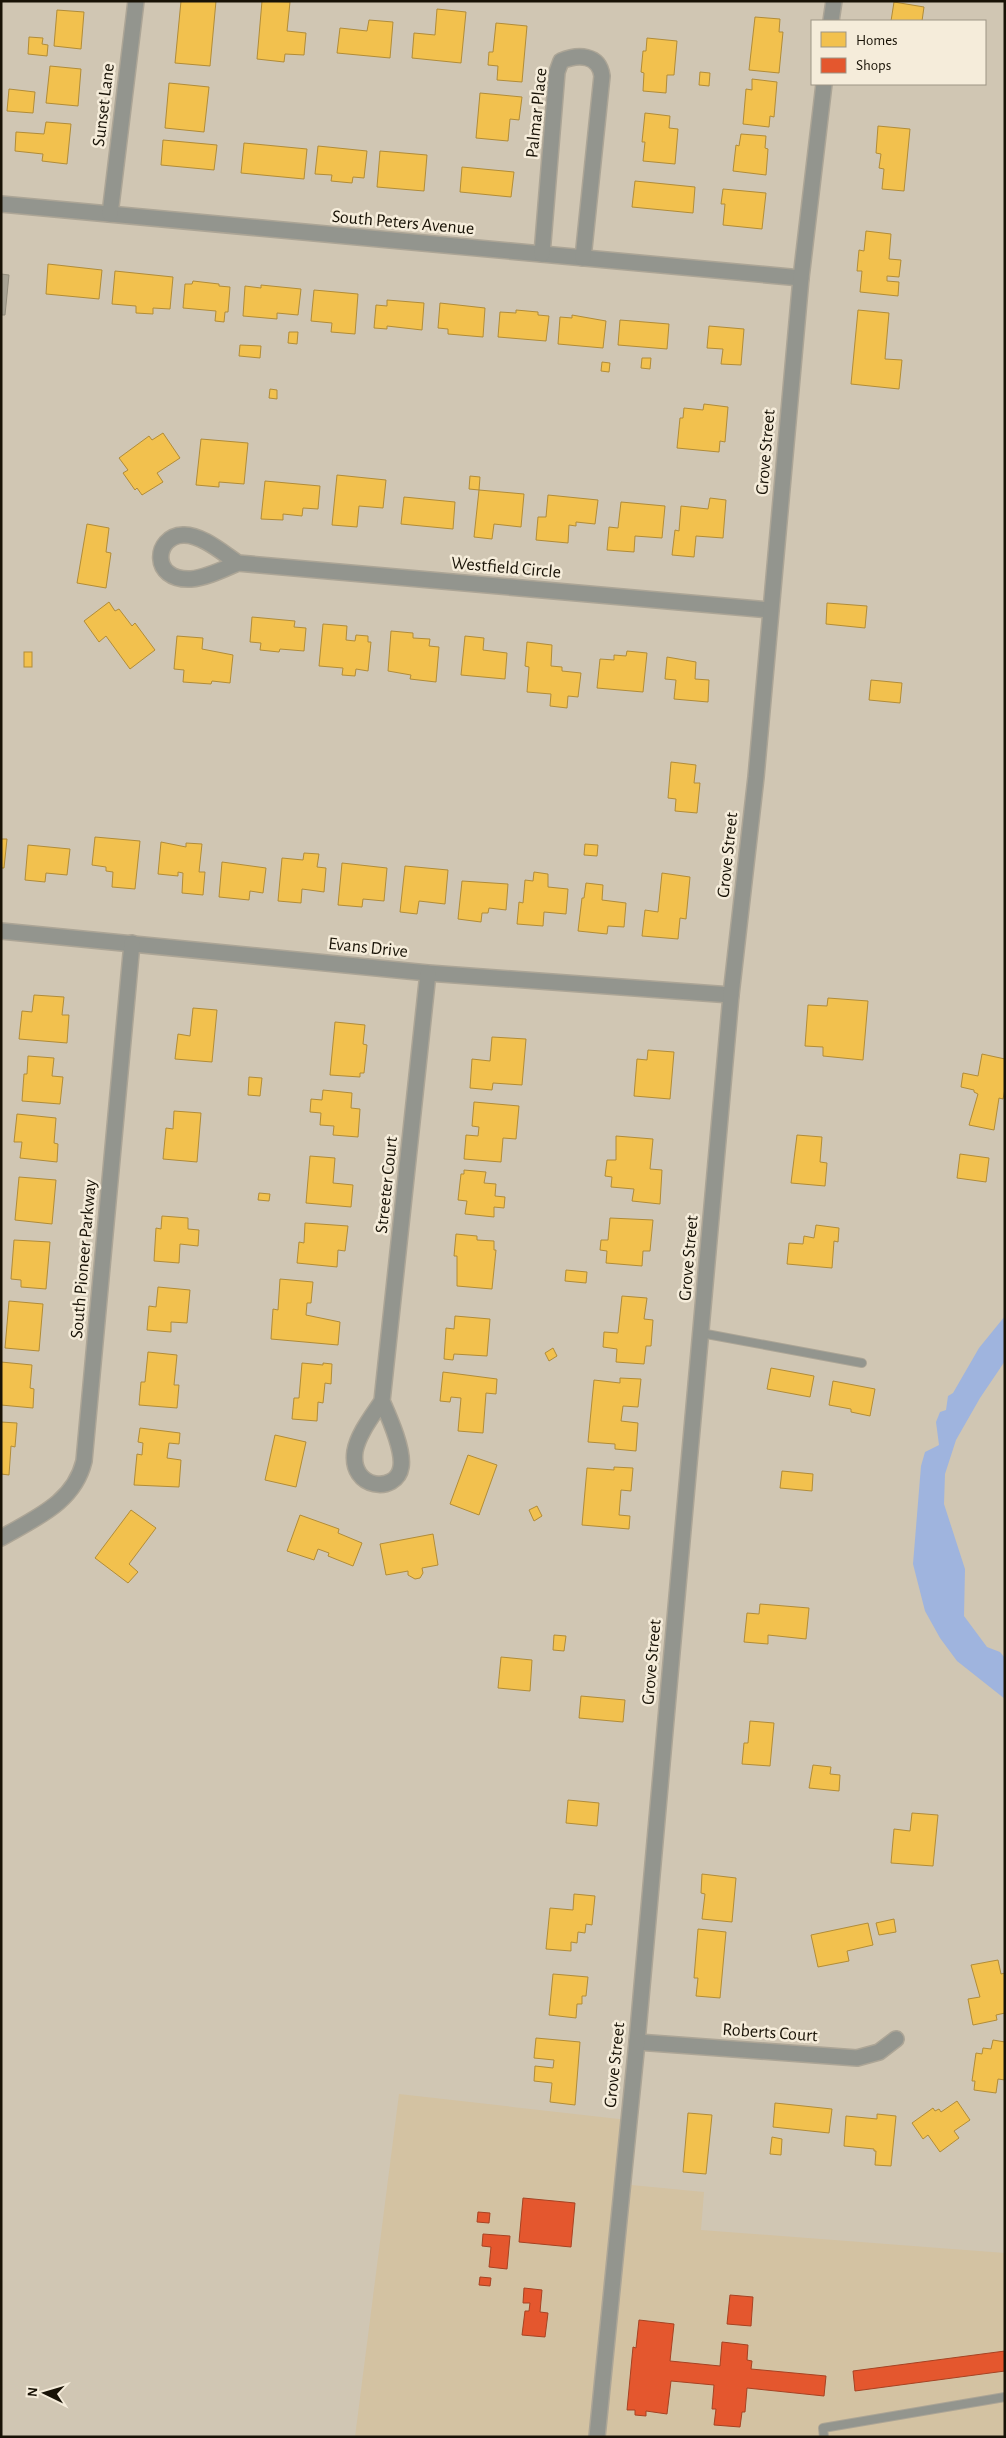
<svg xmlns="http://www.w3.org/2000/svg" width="1006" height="2438" viewBox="0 0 1006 2438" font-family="'Alegreya Sans',sans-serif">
	<rect width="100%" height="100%" fill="#d0c6b3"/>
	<polygon fill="#d3c2a2" points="399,2094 628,2120 621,2184 704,2192 701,2230 1005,2253 1005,2437 355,2437"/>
	<polygon fill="#9fb4de" points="1005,1316 1005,1361 980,1398 956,1440 945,1474 944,1504 965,1569 964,1616 987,1647 1000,1652 1005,1658 1005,1699 957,1661 940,1638 925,1611 913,1564 921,1466 925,1452 939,1445 936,1422 940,1412 946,1410 948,1396 953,1393 979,1348"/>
	<g fill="#f2c14e" stroke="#b18c38">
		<polygon points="181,1 216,1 210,66 175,63"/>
		<polygon points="262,1 290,2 287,31 306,33 304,55 285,54 284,62 257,59"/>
		<polygon points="894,2 924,7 922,21 891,21"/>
		<polygon points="437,9 466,12 461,63 412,58 414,33 435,35"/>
		<polygon points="57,10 84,12 81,49 54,46"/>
		<polygon points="755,17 780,19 779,32 783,32 779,73 749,70"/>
		<polygon points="369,20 393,22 390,58 337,53 340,28 367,31"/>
		<polygon points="496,23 527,26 522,82 497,80 498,66 488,65 489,52 493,52"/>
		<polygon points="29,37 43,38 42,44 48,45 47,56 28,54"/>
		<polygon points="647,38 677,41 674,75 667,75 666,93 643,91 644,73 641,72 643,51 646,51"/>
		<polygon points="50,66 81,69 78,106 46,103"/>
		<polygon points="700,72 710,73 709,86 699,85"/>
		<polygon points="752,79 777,82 774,117 770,116 769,127 743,124 746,89 752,90"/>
		<polygon points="169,83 209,87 204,132 165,128"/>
		<polygon points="9,89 35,92 33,113 7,111"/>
		<polygon points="480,93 522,97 519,120 510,119 508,141 476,138"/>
		<polygon points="645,113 670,116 669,128 678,129 675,164 643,161 645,142 642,142"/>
		<polygon points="46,122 71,124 67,164 42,161 43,154 15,151 16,132 44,134"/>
		<polygon points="878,126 910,129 904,191 882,189 884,169 879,168 881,154 876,153"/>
		<polygon points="741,134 766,136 765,148 768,149 766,175 733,171 736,145 739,146"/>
		<polygon points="163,140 217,145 214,170 161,165"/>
		<polygon points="244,143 307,149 304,179 241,173"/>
		<polygon points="318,146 367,151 364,178 353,177 352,183 331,181 332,175 315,174"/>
		<polygon points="380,151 427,155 424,191 377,187"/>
		<polygon points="462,167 514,172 511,197 460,192"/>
		<polygon points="635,181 695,187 693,213 632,207"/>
		<polygon points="723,189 766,193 762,229 723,225 725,204 721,204"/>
		<polygon points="866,231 891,234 889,259 901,260 899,277 887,276 887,281 899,282 898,296 860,292 862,271 857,271 859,250 864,251"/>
		<polygon points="48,264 102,270 99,299 46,294"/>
		<polygon points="115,271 173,277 170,309 153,308 153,314 136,313 136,306 112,304"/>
		<polygon points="193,281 219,284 219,286 230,287 228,312 225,312 224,322 215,321 216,311 183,308 185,284 192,284"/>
		<polygon points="261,285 301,289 298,315 277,313 277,319 243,316 245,286 261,288"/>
		<polygon points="314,290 358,294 355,334 331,332 332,323 311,321"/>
		<polygon points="387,300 424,303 422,330 387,326 387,329 374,328 376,305 387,306"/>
		<polygon points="440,303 485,308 483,337 448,334 448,329 438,328"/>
		<polygon points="516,310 538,312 538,315 549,316 546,341 498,337 500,312 516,313"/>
		<polygon points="858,310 889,313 885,359 902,360 899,389 851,384"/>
		<polygon points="572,315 606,321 603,348 558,344 560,317 572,318"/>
		<polygon points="620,320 669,324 667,349 618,345"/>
		<polygon points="709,326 744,329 741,365 721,364 723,349 707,348"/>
		<polygon points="289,332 298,332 297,344 288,343"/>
		<polygon points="240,345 261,346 260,358 239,356"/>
		<polygon points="642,358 651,358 650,369 641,368"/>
		<polygon points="602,362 610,363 609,372 601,371"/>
		<polygon points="270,389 277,390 277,399 269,398"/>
		<polygon points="704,404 728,407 725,442 720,441 719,452 677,448 680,418 683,418 684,408 703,410"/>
		<polygon points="163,433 180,458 157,473 163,482 142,495 137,488 135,490 123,473 128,470 119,458 149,436 152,440"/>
		<polygon points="201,439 248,443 244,484 219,482 219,487 196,485"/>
		<polygon points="337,475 386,480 383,508 359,506 357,527 332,525"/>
		<polygon points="470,476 480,477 479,490 469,489"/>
		<polygon points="265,481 320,486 318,509 303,508 302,516 283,514 283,520 261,519"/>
		<polygon points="479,490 524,494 521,527 494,524 492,539 474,537"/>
		<polygon points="548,495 598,500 595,524 576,522 576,526 569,525 568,543 536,540 538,517 546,517"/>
		<polygon points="404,497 455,502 453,529 401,524"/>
		<polygon points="710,498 726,500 723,538 696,536 694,557 672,555 675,530 679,531 681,506 708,509"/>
		<polygon points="621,502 665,506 662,538 635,536 634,552 607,550 609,527 618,528"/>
		<polygon points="87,524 109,528 106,552 111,553 106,588 77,583"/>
		<polygon points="109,602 115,611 119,609 132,626 135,623 155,650 130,669 106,636 99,642 84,621"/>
		<polygon points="827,603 867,606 865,628 826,624"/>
		<polygon points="252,617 295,621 294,627 306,628 304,651 280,649 279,652 260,650 261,643 250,642"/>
		<polygon points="323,624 347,626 346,640 355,641 356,635 368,636 368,642 371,642 368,671 356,669 355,676 342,675 343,668 319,666"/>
		<polygon points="391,631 413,633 413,638 430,639 429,646 439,647 436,682 410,679 411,675 388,671"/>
		<polygon points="177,636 203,638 202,649 233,655 230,683 212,681 211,684 183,682 184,670 174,669"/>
		<polygon points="465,636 484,638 483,650 507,653 505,679 461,675"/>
		<polygon points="527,642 552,645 551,666 562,667 562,671 581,673 578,697 568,696 567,708 550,706 551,694 527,692 529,667 525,666"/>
		<polygon points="627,651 647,653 643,692 597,688 600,659 614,660 614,655 626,656"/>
		<rect x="24" y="652" width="8" height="15"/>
		<polygon points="667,657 696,662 695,679 709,680 708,702 674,699 676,680 665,679"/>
		<polygon points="871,680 902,683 900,703 869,700"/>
		<polygon points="671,762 696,765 694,783 700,783 697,813 675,811 676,799 668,798"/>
		<polygon points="95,837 140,841 135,889 112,887 113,872 106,871 106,867 92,865"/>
		<polygon points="1,839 7,839 4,868 1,868"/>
		<polygon points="161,842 186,847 186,843 202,844 199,872 205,872 203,895 182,893 183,873 178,872 178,876 158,874"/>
		<polygon points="585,844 598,845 597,856 584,855"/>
		<polygon points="28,845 70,849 67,875 46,873 45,882 25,880"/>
		<polygon points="304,853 319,854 317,867 326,868 324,892 302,889 301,903 278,901 282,858 303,860"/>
		<polygon points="222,862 266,868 263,893 250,891 249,900 219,897"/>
		<polygon points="342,863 387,868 384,901 363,899 362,907 338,905"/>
		<polygon points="405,866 448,870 445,904 419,901 417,914 400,912"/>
		<polygon points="534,872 548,874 548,887 568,889 566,914 544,912 543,926 517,924 519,902 523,903 525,880 533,881"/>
		<polygon points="662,873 690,877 686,919 680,918 678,939 642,936 645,910 658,912"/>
		<polygon points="462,881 508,884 506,910 489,908 488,913 482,913 481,922 458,919"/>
		<polygon points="586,883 603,885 602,900 626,903 624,927 608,926 607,934 578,931 582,898 584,898"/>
		<polygon points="34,995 64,997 62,1015 69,1015 67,1043 19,1039 22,1011 32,1012"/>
		<polygon points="828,998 868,1001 863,1060 823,1056 823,1047 805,1046 808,1005 827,1006"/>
		<polygon points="193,1008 217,1010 212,1062 175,1059 178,1034 190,1036"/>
		<polygon points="335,1022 365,1025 363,1044 367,1045 364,1073 360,1073 360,1077 330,1075"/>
		<polygon points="492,1037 526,1039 522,1085 493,1083 492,1090 470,1088 472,1059 490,1061"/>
		<polygon points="648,1050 674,1052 670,1099 634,1096 637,1059 647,1060"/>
		<polygon points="982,1054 1005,1059 1005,1089 1003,1099 999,1098 994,1130 969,1125 978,1094 974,1092 974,1090 961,1087 963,1073 978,1076"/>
		<polygon points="28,1056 54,1058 52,1076 63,1077 60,1104 22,1101 24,1074 27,1074"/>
		<polygon points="249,1077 262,1078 260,1096 248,1095"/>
		<polygon points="323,1090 352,1093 351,1108 360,1109 358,1137 333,1135 334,1126 320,1125 321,1113 310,1112 311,1099 322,1100"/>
		<polygon points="474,1102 519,1106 516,1139 503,1138 501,1162 464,1159 466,1135 478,1136 479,1127 472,1126"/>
		<polygon points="174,1111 201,1113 197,1162 163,1159 166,1128 173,1129"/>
		<polygon points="17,1114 56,1118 54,1143 58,1144 57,1162 20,1158 22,1142 14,1142"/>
		<polygon points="797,1135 822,1137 820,1162 827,1163 825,1186 791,1183"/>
		<polygon points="616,1136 653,1139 650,1169 662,1170 660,1204 632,1201 634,1189 611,1187 612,1177 605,1176 607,1160 616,1160"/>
		<polygon points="960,1154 989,1158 986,1182 957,1178"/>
		<polygon points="310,1156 335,1158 333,1183 353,1185 351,1207 306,1203"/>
		<polygon points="464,1170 486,1172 484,1183 496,1184 495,1196 505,1197 504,1208 494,1207 494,1217 465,1214 467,1201 458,1200 461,1174 464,1174"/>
		<polygon points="19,1177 56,1180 52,1224 15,1220"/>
		<polygon points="259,1193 270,1194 269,1201 258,1200"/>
		<polygon points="162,1216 188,1218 188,1229 199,1230 198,1246 180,1244 179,1263 154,1261 156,1228 161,1229"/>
		<polygon points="610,1218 653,1220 650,1251 643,1251 642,1266 606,1263 607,1251 600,1250 601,1240 608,1240"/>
		<polygon points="305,1223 348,1226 345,1251 338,1250 337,1267 297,1263 299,1242 304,1243"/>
		<polygon points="816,1225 839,1228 838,1242 834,1241 832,1268 787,1264 789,1243 803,1244 804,1236 814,1238"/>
		<polygon points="456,1234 477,1236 477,1240 494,1241 494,1250 496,1250 492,1289 457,1286 457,1256 454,1256"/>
		<polygon points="14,1240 50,1242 46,1289 21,1287 21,1280 11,1279"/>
		<polygon points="566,1270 587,1272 586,1283 565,1281"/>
		<polygon points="280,1279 313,1282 311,1303 307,1303 306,1315 340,1322 338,1345 271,1339 273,1309 278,1310"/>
		<polygon points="158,1287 190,1290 187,1323 171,1322 171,1332 147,1330 149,1306 156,1307"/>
		<polygon points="622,1296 647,1298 644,1319 653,1320 651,1346 646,1346 644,1364 616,1362 617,1349 603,1347 604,1332 618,1333"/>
		<polygon points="9,1301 43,1304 39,1351 5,1348"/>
		<polygon points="455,1316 490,1319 487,1356 454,1354 453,1360 444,1359 446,1328 454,1329"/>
		<polygon points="553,1348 557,1356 549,1361 545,1353"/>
		<polygon points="148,1352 177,1355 174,1385 179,1385 177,1408 139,1405 141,1382 145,1382"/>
		<polygon points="1,1362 32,1365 30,1388 34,1389 33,1408 1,1405"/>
		<polygon points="302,1363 323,1365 323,1363 332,1364 331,1384 325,1383 323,1403 318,1402 317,1421 292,1419 294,1398 299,1398"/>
		<polygon points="771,1368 814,1376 810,1397 767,1389"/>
		<polygon points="443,1372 497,1379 496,1394 486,1393 483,1433 458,1431 461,1398 451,1397 450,1402 440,1401"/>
		<polygon points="620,1378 641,1379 638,1407 623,1406 621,1421 638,1423 636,1451 615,1449 615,1444 588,1442 594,1380 620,1383"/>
		<polygon points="833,1381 875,1389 870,1416 851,1412 851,1409 829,1405"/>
		<polygon points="1,1422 17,1423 15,1447 11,1446 9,1475 1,1474"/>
		<polygon points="140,1428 180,1433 179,1444 169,1443 167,1458 181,1460 179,1487 134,1485 137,1454 142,1455 143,1443 138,1442"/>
		<polygon points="275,1435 306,1442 296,1487 265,1480"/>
		<polygon points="468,1455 497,1465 479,1515 450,1504"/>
		<polygon points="614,1467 633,1468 631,1491 621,1490 619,1515 630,1516 629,1529 582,1525 587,1468 614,1470"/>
		<polygon points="782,1471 813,1474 812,1491 780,1488"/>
		<polygon points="537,1506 542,1516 534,1521 529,1510"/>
		<polygon points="131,1510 156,1528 129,1564 138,1572 128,1583 95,1558"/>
		<polygon points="300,1515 339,1529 338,1533 362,1543 353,1566 328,1556 329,1553 318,1549 314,1560 287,1551"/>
		<polygon points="433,1534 438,1565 422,1568 423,1573 420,1578 415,1579 408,1575 408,1571 386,1575 380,1544"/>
		<polygon points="760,1604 809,1608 806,1639 768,1635 768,1644 744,1642 747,1613 759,1614"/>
		<polygon points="554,1635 566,1636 564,1651 553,1650"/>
		<polygon points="501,1657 532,1660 530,1691 498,1688"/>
		<polygon points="581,1696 625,1700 623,1722 579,1718"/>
		<polygon points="750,1721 774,1723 770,1766 742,1764 744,1743 748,1743"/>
		<polygon points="813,1765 831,1767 830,1774 840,1775 839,1791 809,1788"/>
		<polygon points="568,1800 599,1803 597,1826 566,1823"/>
		<polygon points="912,1813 938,1815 933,1866 891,1863 894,1829 910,1831"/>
		<polygon points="702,1874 736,1878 732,1922 702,1919 705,1894 701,1893"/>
		<polygon points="574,1894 595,1896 592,1925 586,1924 585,1933 578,1932 577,1943 571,1942 571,1951 546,1949 550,1908 573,1910"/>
		<polygon points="894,1919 896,1932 879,1935 876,1923"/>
		<polygon points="868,1923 873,1945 847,1951 849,1961 818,1967 811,1935"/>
		<polygon points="698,1929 726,1932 720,1998 696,1996 698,1978 694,1978"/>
		<polygon points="998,1960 1001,1974 1005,1973 1005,2013 996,2015 997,2020 973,2025 968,1999 980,1997 971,1965"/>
		<polygon points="553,1974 588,1977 586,1996 582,1996 582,2004 577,2004 576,2018 549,2015"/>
		<polygon points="536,2038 580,2042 575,2105 550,2102 552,2083 534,2081 535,2066 553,2068 554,2060 534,2058"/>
		<polygon points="993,2040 1005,2042 1005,2080 998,2079 996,2093 974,2090 975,2081 972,2081 976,2053 982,2054 983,2048 991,2049"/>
		<polygon points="957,2101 970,2120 954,2131 959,2138 940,2152 928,2135 923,2139 912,2123 933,2108 935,2111 939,2109 941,2112"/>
		<polygon points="775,2103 832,2109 829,2133 773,2127"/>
		<polygon points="688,2113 712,2115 706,2174 683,2172"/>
		<polygon points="877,2114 896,2116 891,2166 875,2165 876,2151 874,2151 874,2149 844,2146 846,2116 877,2119"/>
		<polygon points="772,2137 782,2139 781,2155 770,2154"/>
	</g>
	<g fill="#e4572e" stroke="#a74222">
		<polygon points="523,2198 575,2203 571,2247 519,2242"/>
		<polygon points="478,2212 490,2213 489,2223 477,2222"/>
		<polygon points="483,2234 510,2236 507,2269 489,2267 491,2247 482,2246"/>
		<polygon points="480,2277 491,2278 490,2286 479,2285"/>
		<polygon points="524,2288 542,2290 540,2312 548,2313 545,2337 522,2335 525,2311 529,2311 530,2303 523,2303"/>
		<polygon points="730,2295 753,2297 751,2326 727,2324"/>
		<polygon points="639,2320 674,2324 670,2361 720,2366 722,2342 748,2345 747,2360 752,2361 751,2369 826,2376 824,2396 747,2388 745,2412 742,2412 740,2427 714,2425 716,2409 712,2409 714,2385 671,2381 667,2414 646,2411 646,2416 635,2415 635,2410 627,2410 633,2347 636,2348"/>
		<polygon points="1005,2351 1005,2371 855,2391 853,2371"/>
	</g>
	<polygon fill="#a9a495" stroke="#948f7f" points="1,274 9,275 5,315 1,315"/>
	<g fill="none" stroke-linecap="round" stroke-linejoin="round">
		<defs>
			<g id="lane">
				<polyline points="701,1333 862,1363"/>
				<polyline points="824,2437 823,2428 1005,2397"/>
			</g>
			<g id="street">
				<polyline points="831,21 834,1"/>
				<polyline points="1,204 801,278"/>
				<polyline points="110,214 136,1"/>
				<path d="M542,254l15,-182 4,-11c17,-7 38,-7 41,15l-19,182"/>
				<path d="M238,563c-14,6 -32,15 -47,16 -41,2 -37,-43 -8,-44 18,-1 40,18 55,28l532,47"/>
				<polyline points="1,931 428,973 731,995"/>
				<path d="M382,1401c7,16 22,49 19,66 -4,27 -52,23 -46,-16 3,-17 18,-36 27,-50l46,-428"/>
				<path d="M1,1538c34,-20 73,-35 83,-77l48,-518"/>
				<polyline points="637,2042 857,2058 879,2052 896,2039"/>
				<polyline points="597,2437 637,2042 731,995 756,777 801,278 824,84"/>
			</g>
		</defs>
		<use href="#lane" stroke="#aca596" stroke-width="10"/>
		<use href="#street" stroke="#aca596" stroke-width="18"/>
		<use href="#lane" stroke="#93958e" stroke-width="8"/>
		<use href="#street" stroke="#93958e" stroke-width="15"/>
	</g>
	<g text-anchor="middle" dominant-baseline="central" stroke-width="5" stroke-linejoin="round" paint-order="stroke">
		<g font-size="18" fill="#181206" stroke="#f5ecda">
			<text transform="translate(104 105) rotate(-83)">Sunset Lane</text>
			<text transform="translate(537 113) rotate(-84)">Palmar Place</text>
			<text transform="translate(403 223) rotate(5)">South Peters Avenue</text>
			<text transform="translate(766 452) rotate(-85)">Grove Street</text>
			<text transform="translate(506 568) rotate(5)">Westfield Circle</text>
			<text transform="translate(728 855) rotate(-84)">Grove Street</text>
			<text transform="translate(368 948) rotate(6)">Evans Drive</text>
			<text transform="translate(387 1185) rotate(-84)">Streeter Court</text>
			<text transform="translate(689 1258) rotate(-85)">Grove Street</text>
			<text transform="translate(84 1259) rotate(-85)">South Pioneer Parkway</text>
			<text transform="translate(652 1662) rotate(-85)">Grove Street</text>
			<text transform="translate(770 2033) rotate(4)">Roberts Court</text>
			<text transform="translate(615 2065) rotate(-84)">Grove Street</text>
		</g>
	</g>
	<rect width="1006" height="2438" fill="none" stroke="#181206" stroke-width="5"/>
	<rect x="811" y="20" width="175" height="65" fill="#f5ecda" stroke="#9d9585"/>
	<rect x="821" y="32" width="25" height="15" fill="#f2c14e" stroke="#9d9585"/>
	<text x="856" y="45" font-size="15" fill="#181206">Homes</text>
	<rect x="821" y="58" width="25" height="15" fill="#e4572e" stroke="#9d9585"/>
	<text x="856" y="70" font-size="15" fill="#181206">Shops</text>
	<g transform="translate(45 2393) rotate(275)" stroke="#f5ecda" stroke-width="4" paint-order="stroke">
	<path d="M0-4L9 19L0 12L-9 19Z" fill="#181206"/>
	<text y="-8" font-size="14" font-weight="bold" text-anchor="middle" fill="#181206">N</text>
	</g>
</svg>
